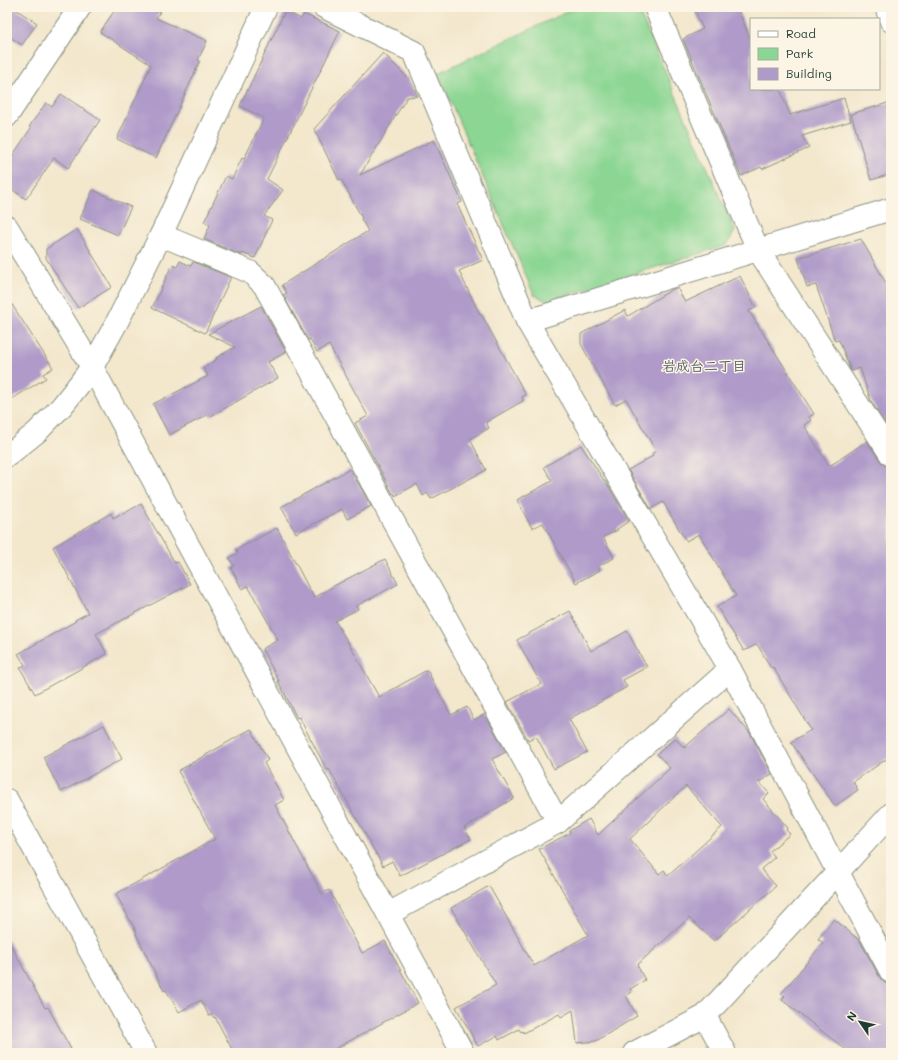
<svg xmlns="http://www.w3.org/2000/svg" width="898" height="1060" viewBox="0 0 898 1060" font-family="Mali,'Klee One',sans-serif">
	<rect width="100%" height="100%" fill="#fcf5e5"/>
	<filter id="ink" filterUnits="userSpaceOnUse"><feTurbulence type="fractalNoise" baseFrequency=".025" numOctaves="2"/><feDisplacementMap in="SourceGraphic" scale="8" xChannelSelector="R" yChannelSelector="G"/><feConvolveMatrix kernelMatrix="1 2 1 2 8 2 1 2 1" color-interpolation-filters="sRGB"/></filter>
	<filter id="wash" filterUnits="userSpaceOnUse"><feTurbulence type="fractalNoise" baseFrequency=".012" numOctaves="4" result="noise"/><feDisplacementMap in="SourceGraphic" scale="16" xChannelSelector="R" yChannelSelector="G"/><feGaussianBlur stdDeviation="0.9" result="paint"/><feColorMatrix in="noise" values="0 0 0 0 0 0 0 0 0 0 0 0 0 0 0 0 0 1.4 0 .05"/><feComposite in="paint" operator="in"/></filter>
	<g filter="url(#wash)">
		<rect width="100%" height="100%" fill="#f3e7cc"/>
		<polygon fill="#8bd693" stroke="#558a64" points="577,7 637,7 735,231 727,245 547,301 534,295 438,73"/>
		<g id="blocks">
			<g fill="#af9ac9" fill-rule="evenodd">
				<polygon points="7,7 12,7 37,23 22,45 7,35"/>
				<polygon points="117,7 163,7 156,18 207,41 198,60 200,61 156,158 117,139 151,65 100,32"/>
				<polygon points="693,7 737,7 751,41 751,89 780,89 790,115 844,98 851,121 802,136 809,148 762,169 761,167 741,176 683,39 703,29"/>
				<polygon points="285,11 301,19 304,14 340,31 267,179 283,190 264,216 272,220 255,258 242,253 241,255 204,239 210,225 204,222 226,176 232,179 242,158 244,159 264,118 240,106"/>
				<polygon points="383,53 409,79 418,96 407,97 360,175 434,140 462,202 457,204 483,260 459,271 480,315 481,314 526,395 522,397 523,401 486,422 489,428 470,439 486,470 431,499 427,493 423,496 417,484 395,496 394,493 393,494 355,423 368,416 329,345 317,352 310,339 308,340 283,295 287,293 282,285 368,231 361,219 362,218 341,179 339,180 314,129"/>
				<polygon points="61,94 100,120 68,168 54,158 26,199 7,186 7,164 31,128 29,127 46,103 52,107"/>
				<polygon points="891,102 891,174 871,180 851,114"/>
				<polygon points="93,190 131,207 118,235 80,219"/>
				<polygon points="77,229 112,287 78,308 46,258 46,249"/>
				<polygon points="861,239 891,292 891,432 871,401 860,368 851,371 839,340 835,341 816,285 807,287 798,258"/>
				<polygon points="180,261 191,266 193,262 231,277 205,333 152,308 172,265 177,267"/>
				<polygon points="740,276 756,308 749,311 814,414 809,417 811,420 804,425 828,465 830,464 831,465 867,441 881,462 886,466 891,467 891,756 853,782 858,790 835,806 791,742 811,730 773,667 771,668 757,644 744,651 717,607 736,596 699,534 686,541 663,502 651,509 628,470 653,456 652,454 656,451 626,399 615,405 581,344 581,334 625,310 628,316 673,289 677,288 685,302"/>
				<polygon points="7,297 53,368 43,374 46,378 7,402"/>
				<polygon points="261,306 286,352 268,362 278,378 211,416 209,414 169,435 153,404 208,376 203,368 217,359 216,358 235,347 208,334"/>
				<polygon points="581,445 605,482 606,482 629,521 617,529 618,530 603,537 614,558 598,566 600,570 576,583 543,523 532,528 517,500 552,481 544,467"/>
				<polygon points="350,469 371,506 347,519 342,509 296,533 281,507"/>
				<polygon points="141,504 175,563 178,562 190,584 96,634 107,654 35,694 20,668 25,665 18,654 76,621 75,620 88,613 53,547 111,513 113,518 120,514 121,515"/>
				<polygon points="277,528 314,598 332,587 385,559 398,584 356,606 358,609 335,621 346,639 379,697 427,670 451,715 467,707 474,720 485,714 506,752 492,759 514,798 464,828 471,839 400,876 392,861 383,866 329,769 327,770 299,717 297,718 278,681 279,681 262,649 278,640 248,586 242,589 231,568 234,566 229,558 238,553 236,550"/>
				<polygon points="570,611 591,651 627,631 647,667 623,680 627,687 569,719 587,752 554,769 536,736 528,740 507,702 541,684 517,640"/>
				<path d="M729,709l21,24 22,41 -13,8 10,11 -6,6 25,29 -2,2 4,4 -20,17 5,6 -14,12 15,17 -62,55 -25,-23 -52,47 8,15 -15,9 2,3 -6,4 11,20 -41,25 -19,2 -4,-33 -12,7 -2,-3 -35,19 -1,-2 -2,1 -2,-3 -20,11 -2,-4 -19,10 -22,-39 40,-22 -45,-77 38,-22 45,80 54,-31 -49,-86 31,-16 -1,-2 20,-12 9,16 72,-67 -13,-14 18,-16 9,10zM686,786l36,41 -54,49 -4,-6 -5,4 -29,-35z"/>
				<polygon points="104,725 122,759 61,792 43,757"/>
				<polygon points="251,729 268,760 264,763 284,800 275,805 322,894 329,890 362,953 385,941 418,1003 328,1053 234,1053 215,1017 214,1018 212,1015 209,1016 201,1000 179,1012 166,990 164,991 136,934 137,933 116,894 215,839 178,771"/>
				<polygon points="834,919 860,941 880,978 885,983 891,984 891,1053 850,1053 782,1000 785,996 781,994 823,943 818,939"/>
				<polygon points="7,938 45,1008 48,1007 73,1053 7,1053"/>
			</g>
		</g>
	</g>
	<g filter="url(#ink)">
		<use href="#blocks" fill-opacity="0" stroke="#899280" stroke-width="1"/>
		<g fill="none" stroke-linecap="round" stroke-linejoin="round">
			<defs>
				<g id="minor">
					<polyline points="324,7 414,52 527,321 730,669 891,972"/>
					<polyline points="655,7 758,250 891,455"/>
					<polyline points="886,7 891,21"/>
					<polyline points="7,116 80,7"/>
					<polyline points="7,227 92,367 463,1053"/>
					<polyline points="161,235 250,272 264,285 558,822"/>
					<polyline points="527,321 891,209"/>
					<polyline points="7,456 37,432 62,406 77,387 92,367 116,324 161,235 266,7"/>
					<polyline points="388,914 558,822 730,669"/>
					<polyline points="705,1016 725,1053"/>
					<polyline points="634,1053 705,1016 838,872 891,814"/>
				</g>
				<polyline id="tertiary" points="7,800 146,1053"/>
			</defs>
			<use href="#minor" stroke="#899280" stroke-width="24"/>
			<use href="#tertiary" stroke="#899280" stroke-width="24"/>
			<use href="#minor" stroke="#fff" stroke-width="22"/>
			<use href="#tertiary" stroke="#fff" stroke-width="22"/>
		</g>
	</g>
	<g text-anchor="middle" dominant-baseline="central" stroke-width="3" stroke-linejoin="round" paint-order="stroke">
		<g font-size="14" font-weight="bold" fill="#515e68" stroke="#fcf5e5">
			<text x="704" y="365">岩成台二丁目</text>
		</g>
	</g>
	<rect width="898" height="1060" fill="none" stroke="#fcf5e5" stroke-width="24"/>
	<rect x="750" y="18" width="130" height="72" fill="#fcf5e5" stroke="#a4ab9e"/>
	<rect x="758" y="31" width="20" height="6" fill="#ffffff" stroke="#a4ab9e"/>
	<text x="786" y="38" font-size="12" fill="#1f3d34">Road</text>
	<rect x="758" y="48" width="20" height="12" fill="#8bd693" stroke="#a4ab9e"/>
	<text x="786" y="58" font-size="12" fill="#1f3d34">Park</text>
	<rect x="758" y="68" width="20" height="12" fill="#af9ac9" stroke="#a4ab9e"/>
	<text x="786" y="78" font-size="12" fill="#1f3d34">Building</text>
	<g transform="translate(860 1022) rotate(304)" stroke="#fcf5e5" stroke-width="3" paint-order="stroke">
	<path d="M0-3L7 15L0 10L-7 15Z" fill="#1f3d34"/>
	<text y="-6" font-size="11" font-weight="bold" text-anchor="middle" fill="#1f3d34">N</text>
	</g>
</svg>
